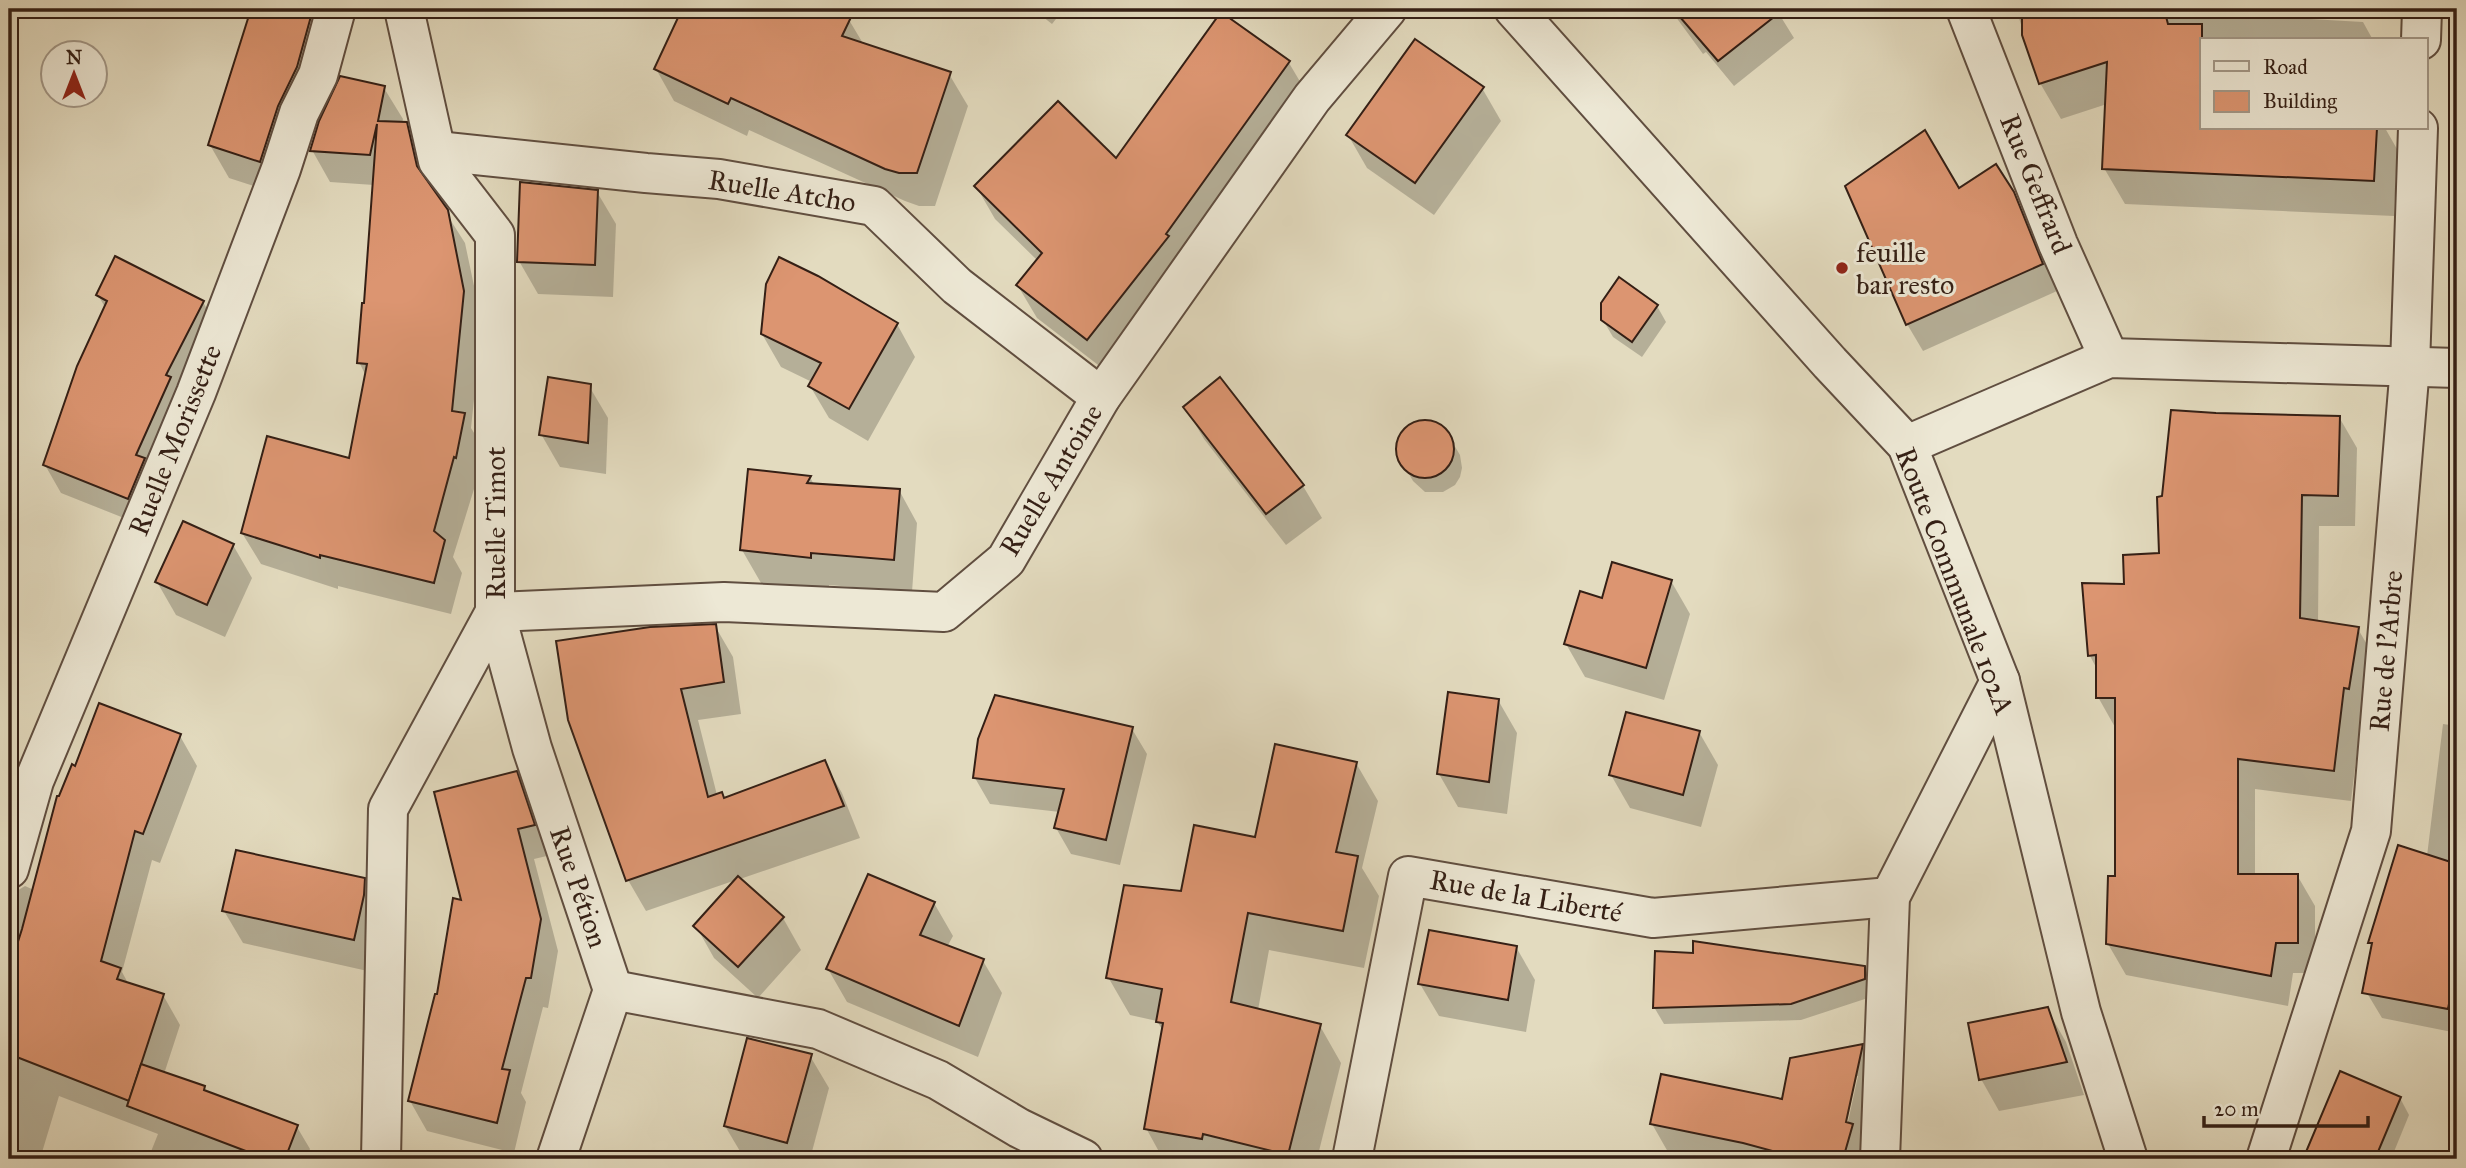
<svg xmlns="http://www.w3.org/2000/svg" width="2466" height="1168" viewBox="0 0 2466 1168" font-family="'IM FELL Great Primer',serif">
	<rect width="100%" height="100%" fill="#e3dbbf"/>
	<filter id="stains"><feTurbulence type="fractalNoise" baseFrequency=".00286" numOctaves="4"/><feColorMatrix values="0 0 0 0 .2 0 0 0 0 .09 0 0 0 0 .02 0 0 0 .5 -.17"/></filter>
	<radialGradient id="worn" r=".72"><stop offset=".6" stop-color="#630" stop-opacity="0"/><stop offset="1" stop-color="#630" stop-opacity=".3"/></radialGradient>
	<g fill="#0003" fill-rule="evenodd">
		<polygon points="253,9 317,9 279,194 229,178 210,145"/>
		<polygon points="684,9 825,9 849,20 864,45 949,74 968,106 935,206 919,206 905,201 749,130 747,136 674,101 656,69"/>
		<polygon points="1033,9 1064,9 1052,24"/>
		<polygon points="1670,9 1776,9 1794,38 1734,86 1706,52 1703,54"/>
		<polygon points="2016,9 2293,9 2293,18 2363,22 2373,40 2202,40 2202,128 2385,128 2397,149 2394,216 2125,204 2104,168 2107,104 2061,119 2040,83"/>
		<polygon points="2452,9 2457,9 2457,137 2452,127"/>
		<polygon points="1221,15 1289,63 1308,95 1106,371 1037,318 1018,286 1038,261 995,219 976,186 1116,161"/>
		<polygon points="384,88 403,119 402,123 406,123 424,155 432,191 465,243 482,324 471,428 482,446 474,489 453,557 462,573 451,614 338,586 338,589 261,564 242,533 350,460 366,376 359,362 365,305 374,185 330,182 312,150"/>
		<polygon points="1482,88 1501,121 1434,215 1367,168 1348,135"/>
		<polygon points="1958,190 2013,193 2029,222 2057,291 1923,351 1907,324"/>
		<polygon points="597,192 616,224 613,297 538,294 519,261"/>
		<polygon points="98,295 203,302 219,330 144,526 61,493 45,465 106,309"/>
		<polygon points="1657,306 1666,322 1642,357 1613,337 1603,320"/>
		<polygon points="897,324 915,357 868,441 829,418 810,386 812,382 781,367 762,334"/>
		<polygon points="589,386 608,418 606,474 560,467 541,434"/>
		<polygon points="1185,407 1303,486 1322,518 1286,545 1204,439"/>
		<polygon points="2339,417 2357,448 2355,526 2319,526 2318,622 2358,629 2376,660 2366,719 2361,718 2351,801 2255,789 2255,875 2297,875 2315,906 2315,973 2293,973 2288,1006 2126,975 2108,944 2117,877 2116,729 2098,697 2098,671 2090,656 2126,586 2161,555"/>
		<polygon points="1423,421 1433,423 1445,430 1460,455 1462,468 1460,477 1455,485 1443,492 1425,492 1413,481 1398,455 1398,441 1403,432 1409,426"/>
		<polygon points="810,477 814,485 899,490 917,523 912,592 829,585 829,590 761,583 742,550"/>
		<polygon points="233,545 252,578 225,637 176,615 157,582"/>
		<polygon points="1671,581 1690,614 1664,700 1585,677 1566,644 1603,600"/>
		<polygon points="715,626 733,657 741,714 698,720 717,795 724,800 824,762 842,793 860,838 740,879 783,918 801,950 758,998 714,958 696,926 736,880 646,911 628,880 570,720"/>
		<polygon points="1498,700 1517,733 1507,814 1458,807 1439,774"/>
		<polygon points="2443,724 2457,726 2457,1033 2382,1018 2367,993 2373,948 2370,943 2427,856"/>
		<polygon points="1132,729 1147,754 1120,865 1071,854 1056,828 1060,812 990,804 975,778"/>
		<polygon points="1699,732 1718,765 1701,827 1630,808 1611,775"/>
		<polygon points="180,736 197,766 160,863 152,860 122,972 129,985 163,995 180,1025 164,1074 204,1087 207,1093 297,1127 310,1149 306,1159 148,1159 158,1134 59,1096 40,1159 9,1159 9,892 15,892 25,886 34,890"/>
		<polygon points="1356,763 1378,801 1362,868 1379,896 1364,968 1269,950 1258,1010 1320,1026 1341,1063 1317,1159 1163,1159 1146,1128 1163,1031 1157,1021 1130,1015 1108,977 1183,893"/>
		<polygon points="516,773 533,804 551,855 534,859 558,951 548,1008 543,1007 521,1093 526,1102 514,1153 427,1131 410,1101 463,902"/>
		<polygon points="364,880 382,913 372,972 243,943 224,911"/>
		<polygon points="934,903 953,936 947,947 983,961 1002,993 978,1057 847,1002 828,969"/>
		<polygon points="1516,947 1535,980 1526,1032 1439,1016 1420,984"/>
		<polygon points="1864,968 1874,984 1874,996 1801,1020 1664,1024 1654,1007"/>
		<polygon points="2047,1009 2066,1042 2084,1095 1999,1111 1981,1079"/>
		<path d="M1862,1046l15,27 -11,86h-160l-38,-7 -16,-28 131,-23zM1854,1076h4l-12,55 -4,-1z"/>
		<polygon points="810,1056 829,1088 810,1159 744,1158 725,1126"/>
		<polygon points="2341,1074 2400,1098 2409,1115 2391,1159 2304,1159"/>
	</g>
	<g fill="#dc9571" stroke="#341f15" stroke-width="2">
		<polygon points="251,9 313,9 297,67 278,106 260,162 208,145"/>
		<polygon points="682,9 855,9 842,36 951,72 917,173 899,173 885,169 731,98 728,104 654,69"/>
		<polygon points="1673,9 1784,9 1718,61"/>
		<polygon points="2048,9 2164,9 2168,24 2202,24 2202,128 2377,128 2374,181 2102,169 2107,62 2039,84 2022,35 2022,17"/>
		<polygon points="1221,12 1290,61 1166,234 1169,236 1087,340 1016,285 1042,253 974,186 1058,101 1116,158"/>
		<polygon points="1415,39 1484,87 1415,183 1346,135"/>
		<polygon points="340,76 385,86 378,121 407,122 417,166 448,210 464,291 452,411 465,413 456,458 454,457 434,531 445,540 434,583 320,555 320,558 241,533 267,436 349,458 367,364 357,363 362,303 364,303 377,124 370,155 310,151 319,121"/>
		<polygon points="1925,130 1959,188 1996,164 2014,192 2043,264 1906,325 1845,186"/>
		<polygon points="520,182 598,190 595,265 517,262"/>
		<polygon points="115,256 204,301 166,375 171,377 136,455 145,458 128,499 43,465 77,366 107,301 96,295"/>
		<polygon points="779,257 818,276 898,323 849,409 808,386 821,363 761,334 766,284"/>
		<polygon points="1619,277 1658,305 1632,342 1601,320 1601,303"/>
		<polygon points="548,377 591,384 588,443 539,435"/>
		<polygon points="1220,377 1304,485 1266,514 1183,407"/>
		<polygon points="2171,410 2216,413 2340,416 2338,496 2302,495 2300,618 2359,627 2349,689 2344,688 2334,771 2238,759 2238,874 2298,874 2298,943 2276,943 2271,976 2106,944 2108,876 2115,876 2115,698 2096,698 2096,655 2088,656 2082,583 2124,584 2123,555 2159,553 2157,497 2162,496"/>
		<circle cx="1425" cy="449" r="29"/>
		<polygon points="748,469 811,476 807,483 900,489 894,560 811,553 811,558 740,550"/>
		<polygon points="183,521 234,544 207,605 155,582"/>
		<polygon points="1612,562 1672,580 1646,668 1564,644 1580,591 1602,598"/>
		<polygon points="716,624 724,682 681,689 708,797 722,792 724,798 825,760 844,806 626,881 568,720 556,641 650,627"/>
		<polygon points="1448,692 1499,699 1489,782 1437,774"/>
		<polygon points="995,695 1133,727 1106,840 1054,828 1064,789 973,778 978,739"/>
		<polygon points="99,703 181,734 143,834 135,831 101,961 121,968 117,979 164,994 129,1101 9,1054 9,970 22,929 57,796 59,796 72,764 75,766"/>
		<polygon points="1626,712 1700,731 1683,795 1609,775"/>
		<polygon points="1275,744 1357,762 1336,852 1358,856 1343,931 1248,913 1231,1002 1321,1024 1288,1155 1203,1134 1202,1139 1144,1129 1163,1023 1156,1022 1162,989 1106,978 1124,885 1181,891 1194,825 1255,837"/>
		<polygon points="517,771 535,825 518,829 541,919 531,978 526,978 502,1069 510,1070 497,1123 408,1101 435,994 437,994 453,898 461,900 434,792"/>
		<polygon points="2398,845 2457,864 2457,963 2448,1009 2362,993 2372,943 2368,943"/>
		<polygon points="236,850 365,878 364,895 354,940 222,911"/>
		<polygon points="868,874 935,902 920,935 984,959 959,1026 826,969"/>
		<polygon points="738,876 784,917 738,967 693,926"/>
		<polygon points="1429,930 1517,946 1508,1000 1418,984"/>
		<polygon points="1693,941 1865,966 1865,979 1791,1004 1653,1008 1655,951 1693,953"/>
		<polygon points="2048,1007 2067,1062 1979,1080 1968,1023"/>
		<polygon points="747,1038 812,1054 787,1143 724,1126"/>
		<polygon points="1863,1044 1846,1122 1853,1124 1843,1159 1802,1159 1743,1143 1650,1124 1661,1074 1782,1099 1790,1058"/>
		<polygon points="141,1064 205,1086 204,1090 298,1125 285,1159 267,1159 127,1106"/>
		<polygon points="2340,1071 2401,1097 2375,1159 2303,1159"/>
	</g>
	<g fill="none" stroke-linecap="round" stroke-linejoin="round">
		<defs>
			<g id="minor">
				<polyline points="1514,9 1830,363 1907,445 2000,681 2081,1012 2128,1159"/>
				<polyline points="1966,9 2058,244 2109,358"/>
				<polyline points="2421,40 2422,9"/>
				<polyline points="437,151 646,173 719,179 874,206 957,286 1101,397"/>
				<polyline points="1907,445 2109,358 2457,368"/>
				<polyline points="9,869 34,781 196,393 281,169 299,113 318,75 336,9"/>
				<polyline points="613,990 818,1029 938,1080 1019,1128 1083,1159"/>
				<polyline points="381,1159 388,809 495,612 495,235 438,161 404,9"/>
				<polyline points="556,1159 613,990 532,748 495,612 724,602 944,612 1006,560 1101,397 1312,98 1387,9"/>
				<polyline points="1352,1159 1408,876 1653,918 1890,897"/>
				<polyline points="1880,1159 1890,897 2000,681"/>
				<polyline points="2266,1159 2371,831 2410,366 2418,128"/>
			</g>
		</defs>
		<use href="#minor" stroke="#604e40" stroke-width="42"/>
		<use href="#minor" stroke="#ede8d5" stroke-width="38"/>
	</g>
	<circle fill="#8f2418" stroke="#ede8d5" stroke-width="2.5" cx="1842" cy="268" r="7"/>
	<g text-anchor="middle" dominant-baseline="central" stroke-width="6" stroke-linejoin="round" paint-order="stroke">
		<g font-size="28" fill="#341f15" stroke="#ede8d5">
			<text transform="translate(2036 184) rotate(68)">Rue Geffrard</text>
			<text transform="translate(782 191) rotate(9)">Ruelle Atcho</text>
			<text transform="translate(175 440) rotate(-68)">Ruelle Morissette</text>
			<text transform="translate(1051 480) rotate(-59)">Ruelle Antoine</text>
			<text transform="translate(495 523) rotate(-90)">Ruelle Timot</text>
			<text transform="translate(1955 581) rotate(69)">Route Communale 102A</text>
			<text transform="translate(2386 651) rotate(-85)">Rue de l'Arbre</text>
			<text transform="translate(579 887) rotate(71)">Rue Pétion</text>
			<text transform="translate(1526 896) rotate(10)">Rue de la Liberté</text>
		</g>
		<g font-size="28" fill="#341f15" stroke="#ede8d5" text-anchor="start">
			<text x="1856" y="252">feuille<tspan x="1856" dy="32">bar resto</tspan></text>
		</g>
	</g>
	<rect width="2466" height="1168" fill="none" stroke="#e3dbbf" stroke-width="35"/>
	<rect x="10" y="10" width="2445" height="1147" fill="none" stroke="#341f15" stroke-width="3.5"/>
	<rect x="18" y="18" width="2431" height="1133" fill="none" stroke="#341f15" stroke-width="2"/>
	<rect x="2200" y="38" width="228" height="91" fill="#ede8d5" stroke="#a39888" stroke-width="2"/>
	<rect x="2214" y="61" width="35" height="10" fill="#ede8d5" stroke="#a39888" stroke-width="2"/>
	<text x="2263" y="74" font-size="21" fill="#341f15">Road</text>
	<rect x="2214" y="91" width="35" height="21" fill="#dc9571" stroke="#a39888" stroke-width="2"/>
	<text x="2263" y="108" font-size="21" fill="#341f15">Building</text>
	<g transform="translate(74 74)"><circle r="33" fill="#ede8d5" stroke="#a39888" stroke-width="2"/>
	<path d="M0-5L12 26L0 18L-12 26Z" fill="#8f2418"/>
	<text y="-10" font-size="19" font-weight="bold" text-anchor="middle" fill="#341f15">N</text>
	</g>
	<path d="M2204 1116v10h164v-10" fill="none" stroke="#341f15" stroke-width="3.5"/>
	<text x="2214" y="1116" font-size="21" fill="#341f15" stroke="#ede8d5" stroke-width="5" paint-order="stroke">20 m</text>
	<rect width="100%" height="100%" filter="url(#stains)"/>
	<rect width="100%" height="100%" fill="url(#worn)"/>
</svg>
